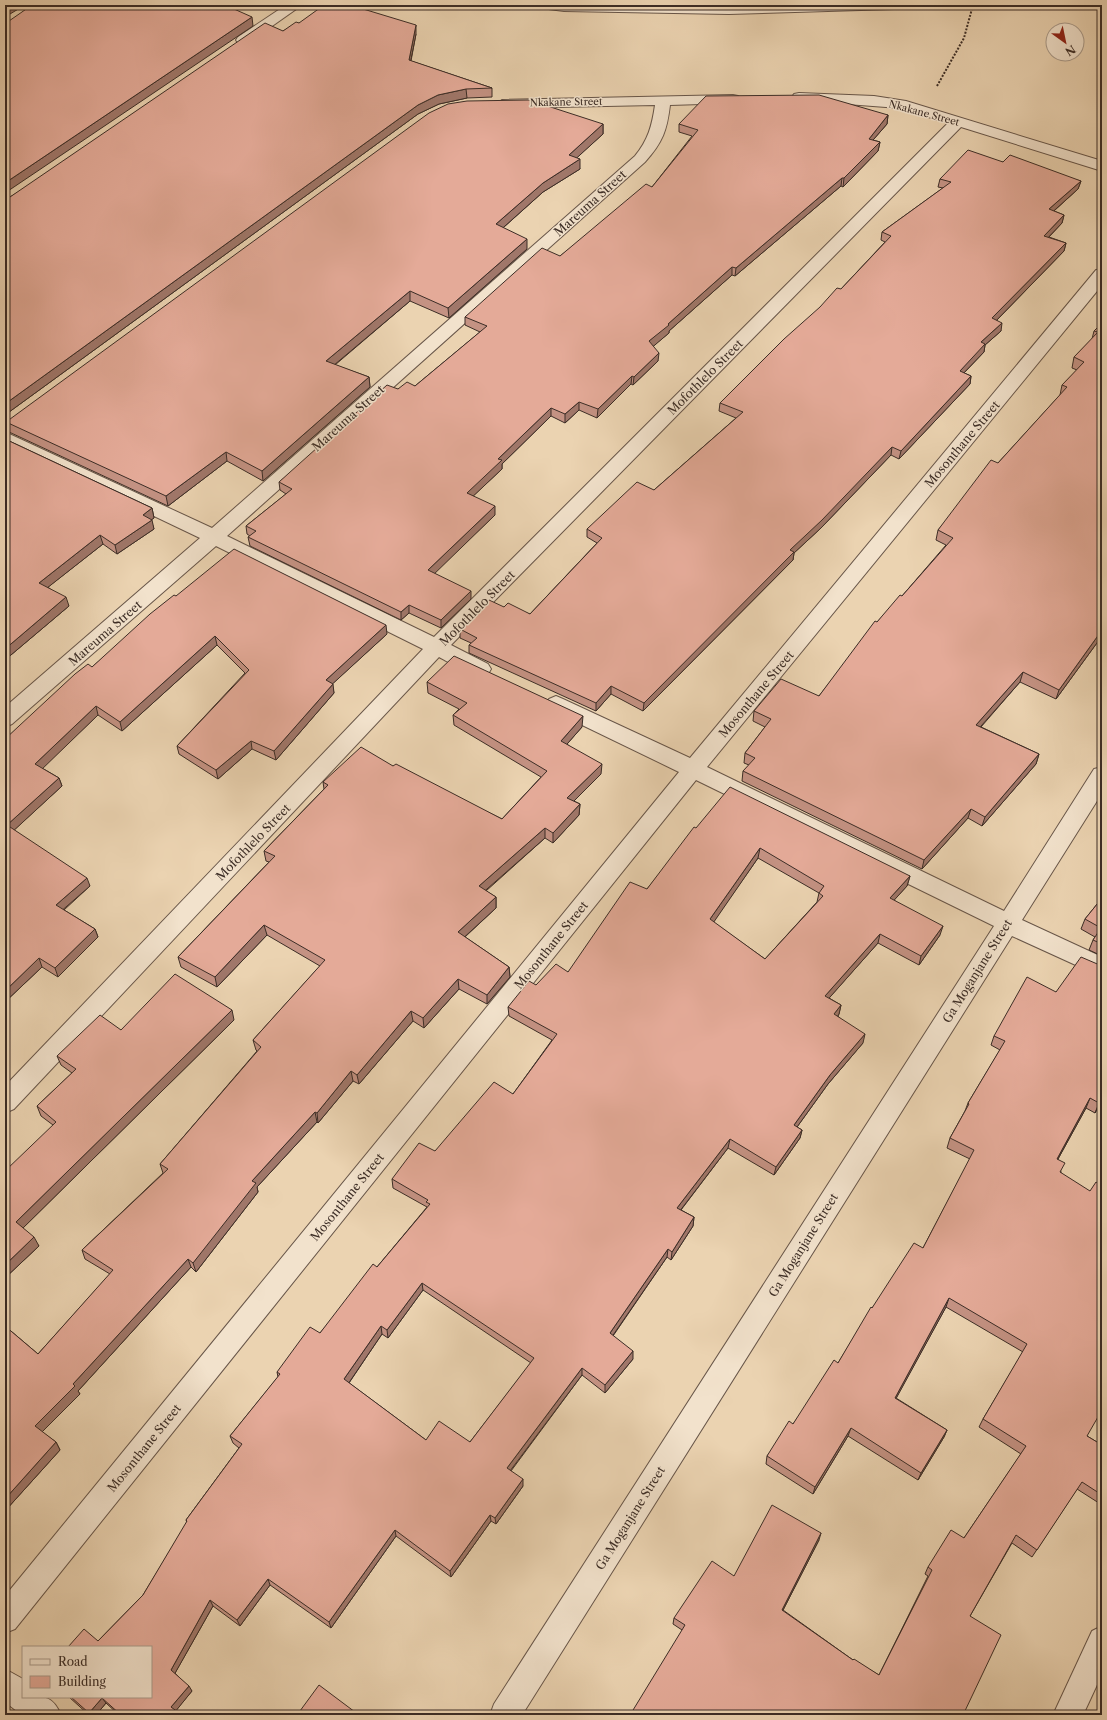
<svg xmlns="http://www.w3.org/2000/svg" width="1107" height="1720" viewBox="0 0 1107 1720" font-family="'Libre Caslon Text',serif">
	<rect width="100%" height="100%" fill="#ebd3b1"/>
	<filter id="stains"><feTurbulence type="fractalNoise" baseFrequency=".005" numOctaves="4"/><feColorMatrix values="0 0 0 0 .2 0 0 0 0 .09 0 0 0 0 .02 0 0 0 .5 -.17"/></filter>
	<radialGradient id="worn" r=".72"><stop offset=".6" stop-color="#630" stop-opacity="0"/><stop offset="1" stop-color="#630" stop-opacity=".3"/></radialGradient>
	<g fill="none" stroke-linecap="round" stroke-linejoin="round">
		<defs>
			<g id="minor">
				<polygon points="286,5 302,5 248,43 238,43 236,40 238,37"/>
				<polygon points="539,5 901,5 899,8 894,9 729,14 564,11 541,8"/>
				<path d="M799,93l75,3 32,5 196,60v10l-141,-44 -510,518 37,19 3,5 -3,5c-15,5 -35,-10 -49,-17l-425,452 -9,4v-27l418,-437 -207,-103 -204,178 -7,3v-20l195,-169 -195,-93v-13l207,96 423,-372c13,-16 17,-30 20,-51l-148,3 -5,-2 -3,-3 3,-3 231,-5 5,1 2,3 -2,3 -5,1 -63,2c-3,25 -7,37 -25,57l-418,374 207,101 514,-514 -49,-15 -105,-8 -2,-3 2,-3z"/>
				<polygon points="1102,269 1102,285 707,767 1004,911 1094,769 1102,767 1102,793 1022,920 1102,957 1102,977 1012,936 522,1715 490,1715 494,1704 994,926 696,780 15,1629 5,1633 5,1596 679,772 549,709 546,704 549,699 556,696 563,699 690,758 1096,270"/>
				<polygon points="1102,1626 1102,1674 1083,1715 1053,1715 1092,1631"/>
				<path d="M5,1669l18,10v18c20,0 29,-3 38,18h-39l-17,-13z"/>
			</g>
		</defs>
		<use href="#minor" stroke="#685649" stroke-width="2"/>
		<polyline stroke="#3c2d26" stroke-width="2" stroke-dasharray="2 1.5" stroke-linecap="butt" points="937,86 964,38 973,5"/>
		<use href="#minor" fill="#f2e2cc" fill-rule="evenodd"/>
	</g>
	<g fill="#c49283" stroke="#3c2d26" fill-rule="evenodd">
		<polygon points="299,23 416,34 411,61 492,88 492,97 467,98 439,104 418,114 5,415 5,198 10,197 283,31"/>
		<polygon points="888,115 887,124 873,140 880,142 878,151 843,187 841,186 735,276 732,275 669,331 669,333 653,346 658,361 633,385 631,384 597,418 579,410 565,423 551,416 502,464 502,469 473,496 495,515 434,573 471,599 441,628 409,613 401,620 250,546 248,537 250,536 247,534 246,526 286,494 280,490 279,482 398,389 415,386 480,332 465,325 465,317 560,256 652,187 692,136 679,132 679,124"/>
		<polygon points="603,124 603,134 576,158 580,169 543,192 503,228 527,249 449,318 410,301 335,365 369,377 370,387 263,481 227,461 168,506 9,432 6,422"/>
		<polygon points="1003,162 1081,181 1078,189 1054,211 1064,215 1062,223 1049,237 1066,243 1064,251 997,320 1001,331 985,345 984,352 964,373 971,376 970,384 899,459 891,455 821,528 794,553 793,560 643,711 611,694 596,711 469,653 469,645 471,643 460,638 460,629 504,607 530,614 597,543 587,537 587,529 654,490 736,418 719,411 720,403 841,289 885,242 881,240 882,232 943,188 938,187 940,179"/>
		<polygon points="1102,323 1102,636 1056,699 1020,682 981,727 1039,754 1036,764 982,826 968,818 922,869 742,781 743,771 749,765 744,763 745,753 765,727 753,721 754,711 819,696 877,622 902,596 946,545 936,540 938,530 998,463 1060,395 1062,385 1077,370 1072,368 1074,357 1092,339 1094,331"/>
		<polygon points="5,439 152,508 154,518 151,520 154,529 117,554 103,544 48,587 69,606 5,660"/>
		<polygon points="176,596 387,634 332,684 334,693 276,760 252,749 218,779 179,754 177,746 245,673 217,645 122,731 98,715 42,768 59,778 62,786 14,830 90,886 64,910 95,929 98,937 58,977 42,967 5,1002 5,739 92,667"/>
		<polygon points="427,682 582,727 567,744 601,774 574,801 580,804 579,815 553,843 545,838 486,891 496,897 496,908 465,937 509,967 510,977 487,1004 459,989 424,1028 413,1021 359,1084 353,1081 318,1123 317,1122 257,1187 258,1192 196,1272 191,1267 78,1391 80,1394 42,1432 56,1442 60,1450 5,1511 5,1326 38,1354 110,1274 85,1259 82,1250 163,1173 160,1164 257,1051 256,1050 253,1040 320,966 267,935 217,987 181,967 178,957 269,862 266,861 264,851 324,789 323,782 393,766 502,819 541,777 454,725 453,715 459,709 428,693"/>
		<path d="M696,828l214,48 -3,10 -13,14 46,35 -21,30 -41,-22 -49,55 12,7 -2,9 -1,2 25,27 -35,41 -31,43 5,3 -2,8 -26,37 -46,-27 -47,62 13,7 -1,9 -22,34 -4,-3 -54,79 20,23 -28,34 -23,-18 -71,96 12,15 -27,38 -5,-3 -40,56 -55,-41 -65,92 -61,-43 -30,41 -27,-20 -38,67 17,18 -16,19 6,5h-63l-13,-12 -10,12h-7l-20,-18h82l-53,-56 45,-46 44,-72 -1,-3 53,-72 -6,-5 -3,-7 48,-59 -1,-5 43,-39 57,-66 50,-60 -34,-19 -1,-9 43,-28 78,-57 39,-54 -43,-24 -1,-9 28,-22 32,-13 79,-83zM758,858l61,35 -2,9 -52,57 -52,-37zM423,1290l108,73 -61,79 -44,-2 -77,-57 33,-49 6,4z"/>
		<polygon points="1102,898 1102,956 1089,950 1093,940 1095,937 1081,929 1085,919"/>
		<polygon points="1102,966 1102,1100 1095,1113 1086,1108 1058,1159 1061,1172 1087,1436 1102,1445 1102,1505 1077,1489 1032,1557 1012,1543 970,1616 963,1715 682,1630 673,1624 674,1618 734,1576 819,1540 783,1610 853,1660 879,1675 928,1576 925,1574 928,1567 964,1538 1021,1454 979,1427 983,1419 1023,1352 946,1307 896,1398 947,1430 944,1437 918,1480 848,1436 813,1494 766,1464 767,1456 793,1424 838,1363 872,1308 923,1248 970,1159 947,1148 950,1138 965,1111 968,1103 1000,1050 991,1045 994,1036 1056,992"/>
		<polygon points="234,1020 23,1228 39,1246 5,1278 53,1125 41,1116 37,1106 72,1073 61,1065 57,1056 121,1030"/>
	</g>
	<g fill="#a0776a" stroke="#3c2d26">
		<polygon points="9,5 25,5 5,17 5,7"/>
		<polygon points="252,17 253,26 5,193 5,183"/>
		<polygon points="416,25 416,34 409,69 409,60"/>
		<polygon points="466,89 467,98 439,104 418,114 5,415 5,404 418,105 438,95"/>
		<polygon points="888,115 887,124 867,147 869,139"/>
		<polygon points="603,124 603,134 569,165 569,155"/>
		<polygon points="880,142 878,151 843,187 844,178"/>
		<polygon points="580,159 580,169 543,192 496,234 496,224 543,183"/>
		<polygon points="842,178 841,186 735,276 736,268"/>
		<polygon points="1081,181 1078,189 1047,217 1049,209"/>
		<polygon points="1064,215 1062,223 1042,244 1044,236"/>
		<polygon points="527,239 527,249 449,318 448,308"/>
		<polygon points="1066,243 1064,251 990,327 992,318"/>
		<polygon points="732,267 732,275 669,331 669,333 649,350 649,341 668,324"/>
		<polygon points="410,291 410,301 327,371 326,361"/>
		<polygon points="1002,323 1001,331 985,345 984,352 958,379 960,371 981,342"/>
		<polygon points="659,353 658,361 633,385 634,377"/>
		<polygon points="632,376 631,384 597,418 598,409"/>
		<polygon points="971,376 970,384 899,459 901,451"/>
		<polygon points="369,377 370,387 263,481 262,471"/>
		<polygon points="579,402 579,410 565,423 565,414"/>
		<polygon points="551,408 551,416 502,464 502,469 467,502 467,493 498,459"/>
		<polygon points="892,447 891,455 821,528 794,553 793,560 643,711 644,703 790,550"/>
		<polygon points="226,452 227,461 168,506 166,496"/>
		<polygon points="495,506 495,515 429,579 428,570"/>
		<polygon points="152,508 154,518 145,524 143,515"/>
		<polygon points="152,520 154,529 117,554 115,545"/>
		<polygon points="100,535 103,544 42,592 39,583"/>
		<polygon points="471,591 471,599 441,628 441,620"/>
		<polygon points="66,597 69,606 5,660 5,649"/>
		<polygon points="409,605 409,613 401,620 401,612"/>
		<polygon points="386,625 387,634 327,689 326,680"/>
		<polygon points="1102,630 1102,636 1056,699 1059,690"/>
		<polygon points="215,636 217,645 122,731 120,722"/>
		<polygon points="1023,672 1020,682 974,734 976,725"/>
		<polygon points="333,684 334,693 276,760 274,751"/>
		<polygon points="611,686 611,694 596,711 596,703"/>
		<polygon points="96,706 98,715 38,773 35,764"/>
		<polygon points="583,716 582,727 561,751 561,741"/>
		<polygon points="251,741 252,749 218,779 216,770"/>
		<polygon points="1039,754 1036,764 982,826 985,817"/>
		<polygon points="602,764 601,774 567,808 567,798"/>
		<polygon points="59,778 62,786 10,834 7,825"/>
		<polygon points="580,804 579,815 553,843 553,833"/>
		<polygon points="971,809 968,818 922,869 924,860"/>
		<polygon points="545,828 545,838 479,896 479,886"/>
		<polygon points="760,848 758,858 709,929 710,919"/>
		<polygon points="910,876 907,886 888,907 890,898"/>
		<polygon points="87,878 90,886 59,913 56,905"/>
		<polygon points="496,897 496,908 459,942 458,932"/>
		<polygon points="264,925 267,935 217,987 215,977"/>
		<polygon points="943,926 940,935 919,965 921,956"/>
		<polygon points="95,929 98,937 58,977 55,968"/>
		<polygon points="880,934 878,943 823,1005 825,996"/>
		<polygon points="39,958 42,967 5,1002 5,991"/>
		<polygon points="509,967 510,977 487,1004 487,995"/>
		<polygon points="458,979 459,989 424,1028 423,1018"/>
		<polygon points="841,1005 839,1014 833,1023 834,1014"/>
		<polygon points="232,1010 234,1020 20,1231 16,1222"/>
		<polygon points="411,1011 413,1021 359,1084 357,1075"/>
		<polygon points="865,1034 863,1043 828,1084 792,1134 794,1125 830,1075"/>
		<polygon points="351,1071 353,1081 318,1123 317,1113"/>
		<polygon points="1090,1098 1086,1108 1053,1168 1057,1159"/>
		<polygon points="1102,1098 1102,1100 1095,1113 1099,1103"/>
		<polygon points="315,1112 317,1122 257,1187 258,1192 196,1272 193,1263 252,1181"/>
		<polygon points="802,1130 800,1138 774,1175 776,1167"/>
		<polygon points="730,1139 728,1148 676,1216 677,1208"/>
		<polygon points="694,1217 693,1226 671,1260 672,1252"/>
		<polygon points="34,1237 39,1246 5,1278 5,1265"/>
		<polygon points="668,1249 667,1257 609,1341 610,1333"/>
		<polygon points="188,1259 191,1267 78,1391 80,1394 40,1434 35,1426 73,1384"/>
		<polygon points="422,1283 423,1290 388,1338 387,1330"/>
		<polygon points="949,1298 946,1307 892,1406 895,1398"/>
		<polygon points="381,1326 382,1334 346,1387 344,1379"/>
		<polygon points="633,1351 633,1359 605,1393 605,1385"/>
		<polygon points="582,1368 582,1375 507,1475 507,1468"/>
		<polygon points="851,1428 848,1436 813,1494 815,1487"/>
		<polygon points="947,1430 944,1437 918,1480 921,1473"/>
		<polygon points="56,1442 60,1450 5,1511 5,1499"/>
		<polygon points="523,1479 523,1486 496,1524 495,1518"/>
		<polygon points="490,1515 491,1521 451,1577 450,1571"/>
		<polygon points="395,1530 396,1536 331,1628 329,1622"/>
		<polygon points="821,1533 819,1540 780,1616 782,1610"/>
		<polygon points="268,1579 270,1585 240,1626 237,1620"/>
		<polygon points="210,1600 213,1606 174,1675 171,1670"/>
		<polygon points="189,1686 192,1691 175,1712 171,1707"/>
		<polygon points="102,1698 106,1703 96,1715 91,1715 89,1713"/>
	</g>
	<g fill="#e4aa98" stroke="#3c2d26" fill-rule="evenodd">
		<polygon points="32,5 225,5 252,17 5,183 5,21 9,21"/>
		<polygon points="324,5 350,5 416,25 409,60 492,88 466,89 438,95 418,105 5,404 5,198 10,197 265,23 283,31 296,22 299,23"/>
		<polygon points="819,95 888,115 869,139 880,142 844,178 842,178 736,268 732,267 668,324 669,325 649,341 659,353 634,377 632,376 598,409 579,402 565,414 551,408 498,459 502,460 467,493 495,506 428,570 471,591 441,620 409,605 401,612 248,537 256,531 246,526 292,489 279,482 387,385 398,389 407,382 415,386 487,326 465,317 542,248 560,256 646,184 652,187 698,130 679,124 706,96"/>
		<polygon points="529,100 603,124 569,155 580,159 543,183 496,224 527,239 448,308 410,291 326,361 369,377 262,471 226,452 166,496 6,422 429,113 448,104 467,101"/>
		<polygon points="968,150 1003,162 1010,155 1081,181 1049,209 1064,215 1044,236 1066,243 992,318 1002,323 981,342 985,344 960,371 971,376 901,451 892,447 822,520 790,550 794,552 644,703 611,686 596,703 469,645 477,638 460,629 489,600 504,607 508,603 530,614 602,538 587,529 637,482 654,490 743,412 720,403 784,339 820,307 837,288 841,289 891,236 882,232 951,182 940,179"/>
		<polygon points="1102,323 1102,630 1059,690 1023,672 976,725 1039,754 985,817 971,809 924,860 743,771 755,758 745,753 771,719 754,711 781,679 819,696 875,621 877,622 900,595 902,596 953,538 938,530 991,460 998,463 1067,387 1062,385 1084,362 1074,357 1098,332 1094,331"/>
		<polygon points="5,439 152,508 143,515 152,520 115,545 100,535 39,583 66,597 5,649"/>
		<polygon points="234,549 386,625 326,680 333,684 274,751 251,741 216,770 177,746 249,670 215,636 120,722 96,706 35,764 59,778 7,825 87,878 56,905 95,929 55,968 39,958 5,991 5,739 75,674 88,664 92,667 150,614 174,595 176,596"/>
		<polygon points="454,656 583,716 561,741 602,764 567,798 580,804 553,833 545,828 479,886 496,897 458,932 509,967 487,995 458,979 423,1018 411,1011 357,1075 351,1071 317,1113 315,1112 252,1181 256,1183 193,1263 188,1259 73,1384 75,1386 35,1426 56,1442 5,1499 5,1326 38,1354 113,1270 82,1250 168,1169 160,1164 261,1047 253,1040 325,960 264,925 215,977 178,957 275,856 264,851 328,785 323,782 361,747 393,766 396,764 502,819 547,771 453,715 467,703 427,682"/>
		<path d="M730,787l180,89 -20,22 53,28 -22,30 -41,-22 -55,62 16,9 -7,9 31,20 -35,41 -36,50 8,5 -26,37 -46,-28 -53,69 17,9 -22,35 -4,-3 -58,84 23,18 -28,34 -23,-17 -75,100 16,11 -28,39 -5,-3 -40,56 -55,-41 -66,92 -61,-43 -31,41 -27,-20 -39,70 18,16 -18,21 11,8h-61l-19,-17 -13,15 -18,-16h80v-50h-83l16,-18 14,12 45,-46 44,-74 -1,-1 56,-76 -12,-8 50,-62 -3,-2 33,-45 10,6 53,-69 4,3 53,-63 -4,-2 2,-2 -36,-21 27,-36 16,8 59,-69 19,12 44,-60 -49,-27 21,-26 7,4 20,-21 12,8 62,-90 17,7 47,-62 2,1zM760,848l64,38 -5,7 4,3 -58,63 -55,-40zM422,1283l112,75 -64,84 -31,-21 -13,19 -82,-61 37,-53 6,4z"/>
		<polygon points="1102,898 1102,944 1093,940 1101,928 1085,919"/>
		<polygon points="1081,957 1102,966 1102,1098 1099,1103 1090,1098 1057,1159 1065,1163 1060,1172 1090,1191 1096,1182 1102,1186 1102,1410 1087,1436 1102,1445 1102,1495 1082,1482 1037,1550 1016,1535 970,1616 1001,1635 963,1715 630,1715 685,1625 674,1618 712,1561 734,1576 772,1505 821,1533 782,1610 853,1660 854,1659 879,1675 932,1570 928,1567 951,1530 964,1538 1026,1446 983,1419 1027,1344 949,1298 895,1398 947,1430 921,1473 851,1428 815,1487 767,1456 789,1421 793,1424 834,1360 838,1363 871,1307 872,1308 914,1243 923,1248 974,1150 950,1138 969,1104 968,1103 1005,1041 994,1036 1027,977 1056,992"/>
		<polygon points="175,974 232,1010 16,1222 34,1237 5,1265 5,1171 56,1122 37,1106 76,1069 57,1056 100,1015 121,1030"/>
		<polygon points="319,1685 359,1715 297,1715"/>
	</g>
	<g text-anchor="middle" dominant-baseline="central" stroke-width="3" stroke-linejoin="round" paint-order="stroke">
		<g font-size="10" fill="#3c2d26" stroke="#f2e2cc">
			<text transform="translate(566 102) rotate(-1)">Nkakane Street</text>
			<text transform="translate(924 113) rotate(15)">Nkakane Street</text>
		</g>
		<g font-size="12" fill="#3c2d26" stroke="#f2e2cc">
			<text transform="translate(590 203) rotate(-42)">Mareuma Street</text>
			<text transform="translate(705 377) rotate(-45)">Mofothlelo Street</text>
			<text transform="translate(348 418) rotate(-42)">Mareuma Street</text>
			<text transform="translate(962 444) rotate(-50)">Mosonthane Street</text>
			<text transform="translate(477 608) rotate(-45)">Mofothlelo Street</text>
			<text transform="translate(105 633) rotate(-41)">Mareuma Street</text>
			<text transform="translate(756 694) rotate(-50)">Mosonthane Street</text>
			<text transform="translate(253 842) rotate(-46)">Mofothlelo Street</text>
			<text transform="translate(551 945) rotate(-51)">Mosonthane Street</text>
			<text transform="translate(977 971) rotate(-58)">Ga Moganjane Street</text>
			<text transform="translate(347 1197) rotate(-51)">Mosonthane Street</text>
			<text transform="translate(803 1245) rotate(-58)">Ga Moganjane Street</text>
			<text transform="translate(144 1448) rotate(-51)">Mosonthane Street</text>
			<text transform="translate(630 1518) rotate(-58)">Ga Moganjane Street</text>
		</g>
	</g>
	<rect width="1107" height="1720" fill="none" stroke="#ebd3b1" stroke-width="20"/>
	<rect x="6" y="6" width="1095" height="1708" fill="none" stroke="#3c2d26" stroke-width="2"/>
	<rect x="10" y="10" width="1087" height="1700" fill="none" stroke="#3c2d26"/>
	<rect x="22" y="1646" width="130" height="52" fill="#f2e2cc" stroke="#a99a8a"/>
	<rect x="30" y="1659" width="20" height="6" fill="#f2e2cc" stroke="#a99a8a"/>
	<text x="58" y="1666" font-size="12" fill="#3c2d26">Road</text>
	<rect x="30" y="1676" width="20" height="12" fill="#e4aa98" stroke="#a99a8a"/>
	<text x="58" y="1686" font-size="12" fill="#3c2d26">Building</text>
	<g transform="translate(1065 42) rotate(147)"><circle r="19" fill="#f2e2cc" stroke="#a99a8a"/>
	<path d="M0-3L7 15L0 10L-7 15Z" fill="#8f2418"/>
	<text y="-6" font-size="11" font-weight="bold" text-anchor="middle" fill="#3c2d26">N</text>
	</g>
	<rect width="100%" height="100%" filter="url(#stains)"/>
	<rect width="100%" height="100%" fill="url(#worn)"/>
</svg>
